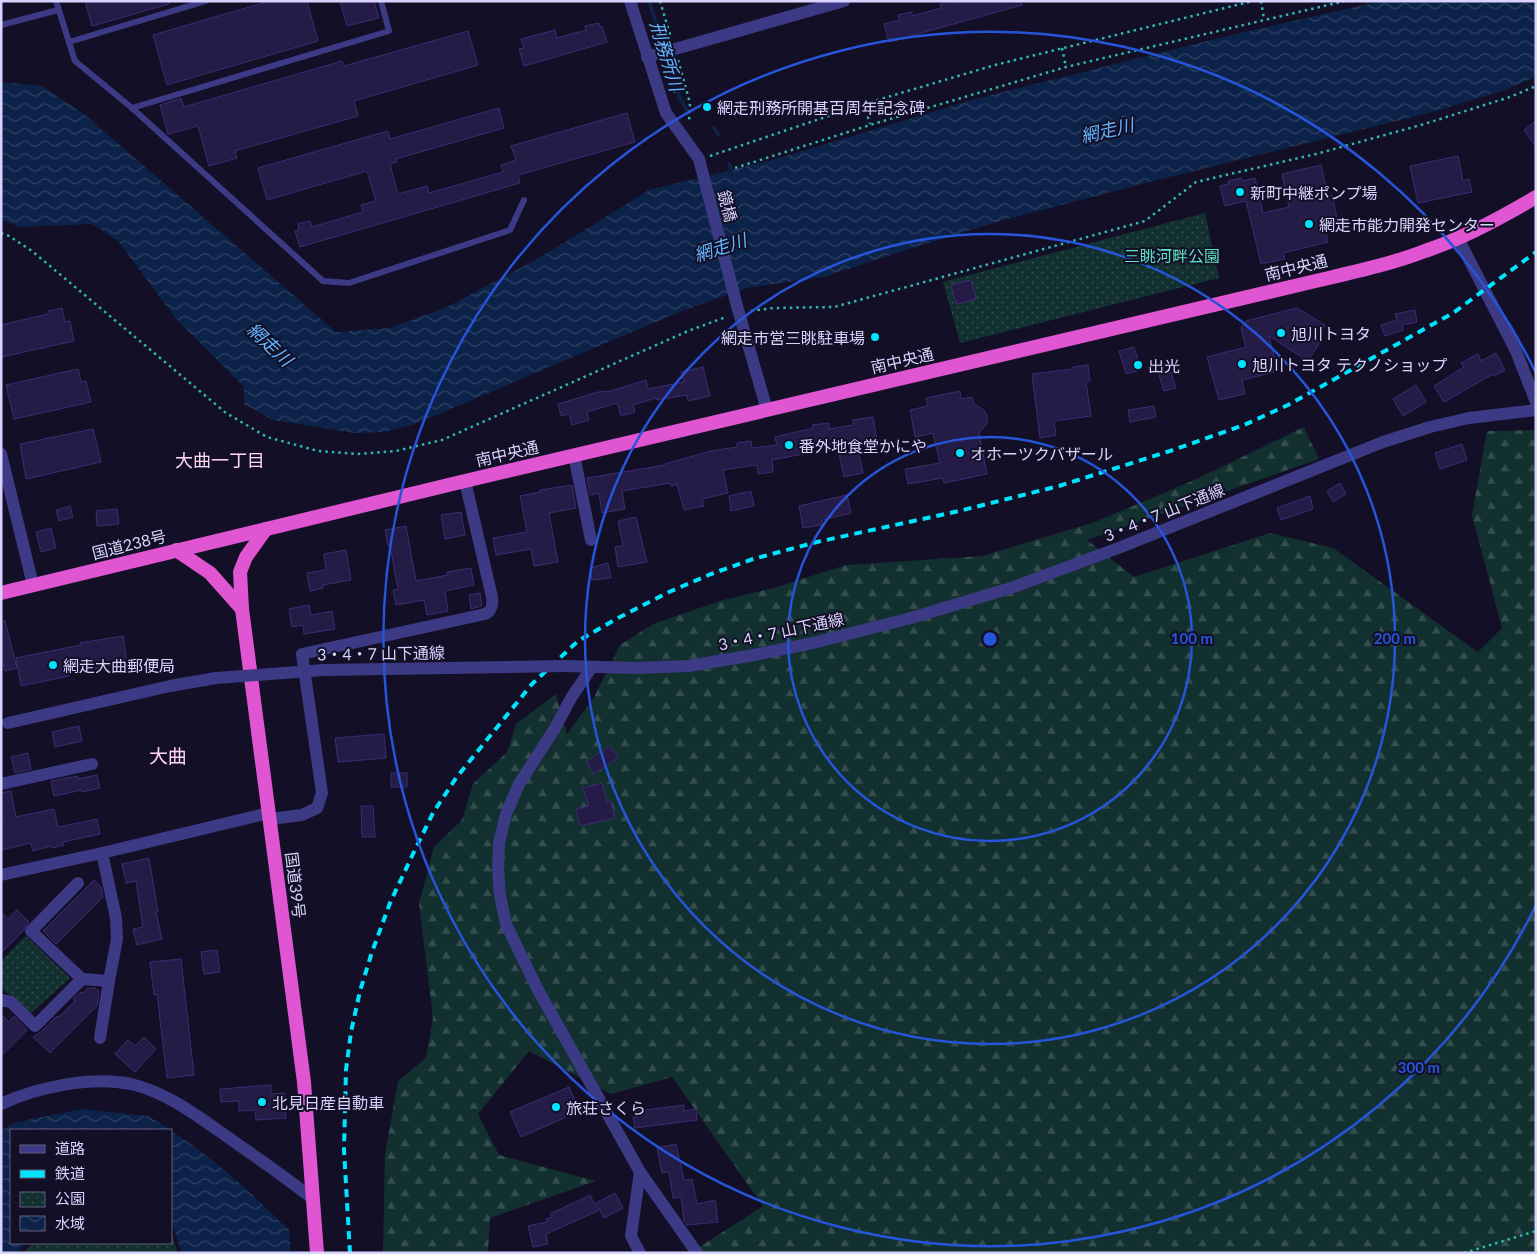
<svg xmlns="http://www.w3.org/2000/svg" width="1537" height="1254" viewBox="0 0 1537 1254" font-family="Lato,'Noto Sans JP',sans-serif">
	<defs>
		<pattern id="forest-firs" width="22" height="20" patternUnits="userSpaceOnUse" patternTransform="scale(1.25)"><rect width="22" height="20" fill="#12302f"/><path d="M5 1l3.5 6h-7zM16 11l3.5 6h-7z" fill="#344d4e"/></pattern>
		<pattern id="park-dots" width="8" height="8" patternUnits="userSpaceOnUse" patternTransform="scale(1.25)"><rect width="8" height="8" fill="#12302f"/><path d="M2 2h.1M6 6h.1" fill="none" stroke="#344d4e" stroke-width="1.8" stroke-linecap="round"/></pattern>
		<pattern id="water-waves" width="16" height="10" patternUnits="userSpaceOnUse" patternTransform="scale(1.25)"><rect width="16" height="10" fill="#0c2248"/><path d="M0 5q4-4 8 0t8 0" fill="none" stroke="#2f4163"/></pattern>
	</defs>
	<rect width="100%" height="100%" fill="#130f26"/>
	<polygon fill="url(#forest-firs)" points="1304,427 1319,459 1087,540 1134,577 1270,533 1333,548 1478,652 1502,628 1472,515 1487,431 1536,430 1536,1253 690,1253 763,1206 672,1077 611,1094 529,1051 478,1114 499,1155 596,1181 490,1218 488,1253 383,1253 385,1154 398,1081 426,1058 433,1018 419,903 434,847 462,820 473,784 507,752 516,724 556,694 567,734 593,699 620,645 653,624 723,600 774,588 846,565 982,556 1095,522 1192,481"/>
	<g fill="url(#park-dots)">
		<polygon points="1205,213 1219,278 960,343 943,282"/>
		<polygon points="26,936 70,978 29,1015 1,987 1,961"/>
		<polygon points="171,1232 178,1253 23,1253 33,1243 171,1243"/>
	</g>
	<g fill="url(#water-waves)">
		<polygon points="1382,1 1536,1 1536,77 1505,90 1433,112 1142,184 1007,219 909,249 824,277 747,288 677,313 415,424 385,432 354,433 273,420 244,404 244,387 176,319 118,241 92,224 19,227 1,219 1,82 42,86 84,114 336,332 389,328 445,308 539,258 649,190 776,159 975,99 1223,37"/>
		<polygon points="82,1109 148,1116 171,1130 11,1130 11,1243 26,1243 17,1253 1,1253 1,1131 13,1123"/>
		<path d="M171,1131c44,27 81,63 118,99l2,23h-109l-11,-33z"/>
	</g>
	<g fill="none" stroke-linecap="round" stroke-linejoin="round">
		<g stroke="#0c2248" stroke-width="4">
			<polyline points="649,1 680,99 687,110"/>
			<polyline points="714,128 718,134"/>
			<polyline points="729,164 732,173"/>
		</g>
	</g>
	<g fill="#241b47" stroke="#3b2d73">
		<polygon points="85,1 169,1 169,4 92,26"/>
		<polygon points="270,1 307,1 318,41 167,85 153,35"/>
		<polygon points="340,1 374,1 379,18 347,26"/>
		<polygon points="951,1 954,1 955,4 966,1 1021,1 1022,5 889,42 884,24 900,20 898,15 911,12 913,16 941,8 940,4"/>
		<polygon points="599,23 600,27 602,26 607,42 524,66 519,49 524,48 521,39 555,30 557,38 586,30 585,26"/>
		<polygon points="468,31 478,65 354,101 358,116 235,151 237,158 209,166 198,126 168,134 160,105 181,98 184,107 342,61 344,66"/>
		<polygon points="499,108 504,128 396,159 397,162 390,164 398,194 427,186 429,193 503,172 501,165 516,160 511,146 627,113 635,142 518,175 520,183 300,247 295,231 299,230 298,224 310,221 312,227 363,212 361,205 376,201 367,171 267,200 258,168 388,131 390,139"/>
		<polygon points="1536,121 1536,147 1524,130"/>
		<polygon points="1458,156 1463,181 1469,179 1472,192 1418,203 1410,166"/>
		<polygon points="1321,165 1328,196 1332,195 1337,218 1323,221 1328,242 1283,253 1285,259 1261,264 1246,201 1225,206 1220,186 1229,184 1228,181 1241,178 1242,181 1255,178 1263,213 1289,207 1282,174"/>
		<polygon points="971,280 976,299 956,304 951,285"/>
		<polygon points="62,308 65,322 70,321 74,341 1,357 1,325 48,314 48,311"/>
		<polygon points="1297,308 1325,325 1316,340 1320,342 1308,361 1269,336 1278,371 1242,380 1245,394 1219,400 1207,357 1246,347 1241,328 1246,321"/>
		<polygon points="1415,310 1417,322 1402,325 1403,330 1385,336 1381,325 1397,320 1395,314"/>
		<polygon points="1134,347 1141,370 1126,374 1119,351"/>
		<polygon points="1496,353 1505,370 1494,376 1493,374 1444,402 1434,386 1464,367 1461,363 1478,354 1481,361"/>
		<polygon points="1088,365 1090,381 1086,382 1091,416 1054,421 1056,435 1040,438 1032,374 1073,369 1073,367"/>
		<polygon points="703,367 710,396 688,401 687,395 657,400 656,398 633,405 635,412 621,416 617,403 587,412 589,420 572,425 569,414 561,416 558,404 598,392 611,391 646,380 648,389 684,382 681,372"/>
		<polygon points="78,369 81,382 86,381 91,402 14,419 6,385"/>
		<polygon points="1171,372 1176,388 1164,391 1159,375"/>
		<polygon points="1416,385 1426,402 1403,416 1393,399"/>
		<polygon points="960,391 961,399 972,397 974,404 984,410 987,416 987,423 979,433 987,474 944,483 943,478 908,484 905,469 940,463 933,433 915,437 910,410 928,406 926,398"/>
		<polygon points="1154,406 1156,417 1130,422 1128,410"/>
		<polygon points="873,417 878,447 858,450 863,473 844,477 837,444 802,448 803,454 772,460 773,472 758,474 757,465 723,470 728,493 702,499 704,506 684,510 677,484 671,486 670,483 622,491 625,509 602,513 599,493 590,495 587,478 665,465 665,464 711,451 737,447 737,443 751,441 752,448 777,445 775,437 813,428 812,425 829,423 829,429 853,425 853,420"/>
		<polygon points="93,429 101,462 26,479 20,444"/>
		<polygon points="1462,444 1467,460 1440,469 1435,453"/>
		<polygon points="1340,483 1346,494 1333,502 1327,491"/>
		<polygon points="572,485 576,508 549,513 558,562 534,566 531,549 496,555 493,538 527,532 520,496 540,492 540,490"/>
		<polygon points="751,491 754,506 731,511 729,496"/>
		<polygon points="847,495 851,513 822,520 822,525 803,528 799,506"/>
		<polygon points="1310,496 1313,509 1281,520 1277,508"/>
		<polygon points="70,506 73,517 59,521 56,510"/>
		<polygon points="117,509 119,524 97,526 96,511"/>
		<polygon points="461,512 465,535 445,539 441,515"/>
		<polygon points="636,517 647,562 618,567 615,547 623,546 618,521"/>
		<polygon points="406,526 416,581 448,575 447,572 471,568 474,585 445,591 448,611 427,615 424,600 396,605 393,590 398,589 390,546 388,546 385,530"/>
		<polygon points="51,528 56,548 41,552 36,532"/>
		<polygon points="346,550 351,580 323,585 323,588 310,591 307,573 326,570 324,554"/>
		<polygon points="608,563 611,578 592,580 590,568"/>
		<polygon points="480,593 482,606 471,609 469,595"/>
		<polygon points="309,605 311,615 332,611 335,629 304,634 303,625 292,627 289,609"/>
		<polygon points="1,621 5,621 17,668 5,671 1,656"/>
		<polygon points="123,636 127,663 68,673 69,676 21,686 16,658 81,645 80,643"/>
		<polygon points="79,726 82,741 55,747 52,732"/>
		<polygon points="384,734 386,758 338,762 335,738"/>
		<polygon points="610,746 618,758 594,774 586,762"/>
		<polygon points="28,753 31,769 15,773 11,757"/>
		<rect x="391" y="773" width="16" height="14"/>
		<polygon points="97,775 100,788 82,792 82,790 54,796 51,781 78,776 78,779"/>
		<polygon points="602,783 607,802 611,801 615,818 580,826 576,809 589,806 583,788"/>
		<polygon points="11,791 16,817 54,809 58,827 97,819 100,834 63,842 64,845 52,848 51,846 33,851 31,843 1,850 1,825 4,824 1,809 1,793"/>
		<polygon points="361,806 373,806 375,837 362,837"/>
		<polygon points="149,858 158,912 156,912 162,939 137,945 133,929 143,927 136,881 126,883 122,864"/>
		<polygon points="94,880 101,887 103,897 56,944 43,931"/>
		<polygon points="17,910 29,922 23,931 1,953 1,912 8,919"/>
		<polygon points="217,950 220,972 204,974 201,952"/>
		<polygon points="181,959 194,1075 167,1078 157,994 154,995 150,962"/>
		<polygon points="88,988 95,988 99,992 97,1006 50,1053 33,1037 41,1032 57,1016 59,1017 75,1001 73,999 81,992 83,993"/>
		<polygon points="1,1014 9,1022 14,1016 27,1030 1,1056"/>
		<polygon points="144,1037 156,1049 135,1072 115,1054 128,1040 135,1046"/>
		<polygon points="271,1085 271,1094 284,1093 286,1118 256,1120 255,1110 239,1111 239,1101 221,1102 220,1089"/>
		<polygon points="569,1087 580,1111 521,1137 510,1112"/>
		<polygon points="684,1105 684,1111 696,1109 697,1120 635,1128 633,1117 638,1117 637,1111"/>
		<polygon points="676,1144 684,1180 692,1179 697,1204 715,1200 718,1222 687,1225 684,1221 681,1197 673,1198 669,1172 662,1173 657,1148"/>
		<polygon points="615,1193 623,1208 604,1218 596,1203"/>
		<polygon points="590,1195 598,1211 546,1234 548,1244 533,1247 528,1226 547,1222 546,1219 552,1217 550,1214"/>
	</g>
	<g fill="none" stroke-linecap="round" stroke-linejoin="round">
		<g stroke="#2fb8b0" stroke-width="2.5" stroke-dasharray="2.5 4" stroke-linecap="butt">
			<polyline points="660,1 671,38"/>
			<polyline points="1261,1 1264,19"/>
			<polyline points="1062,48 1066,67"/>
			<polyline points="678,60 690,103 689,122"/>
			<polyline points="673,92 686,88"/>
			<polyline points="864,104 870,124"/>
			<polyline points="710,156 864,104 995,65 1253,1"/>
			<polyline points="735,168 870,125 1066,67 1345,1"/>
			<polyline points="1,233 9,236 32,251 226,413 267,437 318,451 358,454 396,451 442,440 688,331 726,317"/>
			<polyline points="751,311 773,308 834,307 1145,221 1196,182 1316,154 1421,125 1510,97 1536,86"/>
			<polyline points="1464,1253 1536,1231"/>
		</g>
		<g stroke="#3d3a85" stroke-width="6">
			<polyline points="56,1 75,61 132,108 323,281 349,283 510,230 524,200"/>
			<polyline points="1,25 58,10"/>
			<polyline points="69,42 206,1"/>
			<polyline points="132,108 389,31 381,1"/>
		</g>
		<g stroke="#3d3a85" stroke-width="12">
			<polyline points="630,1 666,113 699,159 737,306 767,410"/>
			<polyline points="647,57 844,1"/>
			<polyline points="1458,238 1516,351 1536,402"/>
			<polyline points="1,454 33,585"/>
			<polyline points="574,455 591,540"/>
			<polyline points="592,667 571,698 555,728 519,784 506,814 499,843 498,869 500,896 506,924 537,988 640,1172 697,1253"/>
			<polyline points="1,784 92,764"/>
			<path d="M270,819l32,-4 15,-7 5,-15 -20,-139 183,-40c7,-3 8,-9 7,-17l-27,-116"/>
			<polyline points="1,875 102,853 269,813"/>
			<polyline points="78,883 31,931 82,979"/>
			<polyline points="1,1000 11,1002 35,1026 82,979 109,981 117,939 116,918 102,853"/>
			<polyline points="100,1038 109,981"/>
			<path d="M1,1104c36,-17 91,-28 130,-20 39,9 73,37 105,59 26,18 52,36 77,56"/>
			<polyline points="640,1253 631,1236 640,1172"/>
		</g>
		<polyline stroke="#3d3a85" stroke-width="12" points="564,666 637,668 689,666 754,655 813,643 911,618 1014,587 1121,547 1383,442 1430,427 1469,418 1536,410"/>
		<g stroke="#e055d1" stroke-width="14">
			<polyline points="266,529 246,557 240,572 242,609 304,1082 317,1253"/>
			<polyline points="176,550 210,573 242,609"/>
			<path d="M1,593l464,-112 838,-197c41,-10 83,-18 122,-33 39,-13 76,-33 111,-54"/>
		</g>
		<polyline stroke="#00e5ff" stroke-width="4" stroke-dasharray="8 6" stroke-linecap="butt" points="350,1253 344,1150 346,1070 351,1032 360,991 372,952 390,903 412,856 433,813 456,778 532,684 578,641 618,618 669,592 711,574 753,559 817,542 959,511 1059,486 1170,451 1244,425 1288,405 1453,313 1536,252"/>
		<polyline stroke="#3d3a85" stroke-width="12" points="8,723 170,686 216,678 324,670 564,666"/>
	</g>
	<g fill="none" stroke="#2655da" stroke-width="2.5">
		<circle cx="990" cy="639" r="202"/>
		<circle cx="990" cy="639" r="405"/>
		<path d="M1536 905A607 607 0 1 1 1536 373"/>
	</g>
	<g fill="#00e5ff" stroke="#130f26" stroke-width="2">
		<circle cx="707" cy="107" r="5"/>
		<circle cx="1240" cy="192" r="5"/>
		<circle cx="1309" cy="224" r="5"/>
		<circle cx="1281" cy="333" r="5"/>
		<circle cx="875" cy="337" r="5"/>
		<circle cx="1242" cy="364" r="5"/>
		<circle cx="1138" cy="365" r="5"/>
		<circle cx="789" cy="445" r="5"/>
		<circle cx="960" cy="453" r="5"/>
		<circle cx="53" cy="665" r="5"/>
		<circle cx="262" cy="1102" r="5"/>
		<circle cx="556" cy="1107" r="5"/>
	</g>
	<g text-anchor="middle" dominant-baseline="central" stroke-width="4" stroke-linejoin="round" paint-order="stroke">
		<g font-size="16" fill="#d9d4ff" stroke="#130f26" text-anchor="start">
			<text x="717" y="107">網走刑務所開基百周年記念碑</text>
			<text x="1250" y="192">新町中継ポンプ場</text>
			<text x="1319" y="224">網走市能力開発センター</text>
			<text x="1291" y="333">旭川トヨタ</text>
			<text x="865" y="337" text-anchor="end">網走市営三眺駐車場</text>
			<text x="1252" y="364">旭川トヨタ テクノショップ</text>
			<text x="1148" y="365">出光</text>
			<text x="799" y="445">番外地食堂かにや</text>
			<text x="970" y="453">オホーツクバザール</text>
			<text x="63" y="665">網走大曲郵便局</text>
			<text x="272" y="1102">北見日産自動車</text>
			<text x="566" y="1107">旅荘さくら</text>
		</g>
		<g font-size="16" fill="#d9d4ff" stroke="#130f26">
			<text transform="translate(728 206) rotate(76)">鏡橋</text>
			<text transform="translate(1296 267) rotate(-14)">南中央通</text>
			<text transform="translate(902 360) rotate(-13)">南中央通</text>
			<text transform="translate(507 453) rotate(-13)">南中央通</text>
			<text transform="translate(1164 512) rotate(-22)">3・4・7 山下通線</text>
			<text transform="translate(129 544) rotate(-14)">国道238号</text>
			<text transform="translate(781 631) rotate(-12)">3・4・7 山下通線</text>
			<text transform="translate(381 653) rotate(-1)">3・4・7 山下通線</text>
			<text transform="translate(296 885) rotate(83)">国道39号</text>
		</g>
		<g font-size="16" fill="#5fe0c0" stroke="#130f26">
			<text x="1172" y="255">三眺河畔公園</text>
		</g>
		<g font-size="18" font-style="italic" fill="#62b6ff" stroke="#130f26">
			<text transform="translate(667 56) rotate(73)">刑務所川</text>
			<text transform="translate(1107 130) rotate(-13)">網走川</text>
			<text transform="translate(720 247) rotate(-18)">網走川</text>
			<text transform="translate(270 344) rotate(43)">網走川</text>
		</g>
		<g font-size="18" fill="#ffd6f0" stroke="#130f26">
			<text x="220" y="460">大曲一丁目</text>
		</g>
		<g font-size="19" fill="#ffd6f0" stroke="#130f26">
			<text x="168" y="755">大曲</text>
		</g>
	</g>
	<circle cx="990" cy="639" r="8" fill="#2655da" stroke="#130f26" stroke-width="2.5"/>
	<g font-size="15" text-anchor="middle" font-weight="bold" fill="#2655da" stroke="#130f26" stroke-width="4" stroke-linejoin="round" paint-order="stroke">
		<text x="1192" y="644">100 m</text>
		<text x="1395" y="644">200 m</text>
		<text x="1419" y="1073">300 m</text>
	</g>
	<rect width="1537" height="1254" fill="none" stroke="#d9d4ff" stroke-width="5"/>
	<rect x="10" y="1129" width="162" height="115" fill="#130f26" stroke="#625e7d"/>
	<rect x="20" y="1145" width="25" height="8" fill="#3d3a85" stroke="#625e7d"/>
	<text x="55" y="1154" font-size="15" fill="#d9d4ff">道路</text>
	<rect x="20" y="1170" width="25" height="8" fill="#00e5ff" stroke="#625e7d"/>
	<text x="55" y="1179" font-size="15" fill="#d9d4ff">鉄道</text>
	<rect x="20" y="1192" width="25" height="15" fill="url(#park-dots)" stroke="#625e7d"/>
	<text x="55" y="1204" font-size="15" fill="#d9d4ff">公園</text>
	<rect x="20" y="1216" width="25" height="15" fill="url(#water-waves)" stroke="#625e7d"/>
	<text x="55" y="1229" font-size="15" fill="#d9d4ff">水域</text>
</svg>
